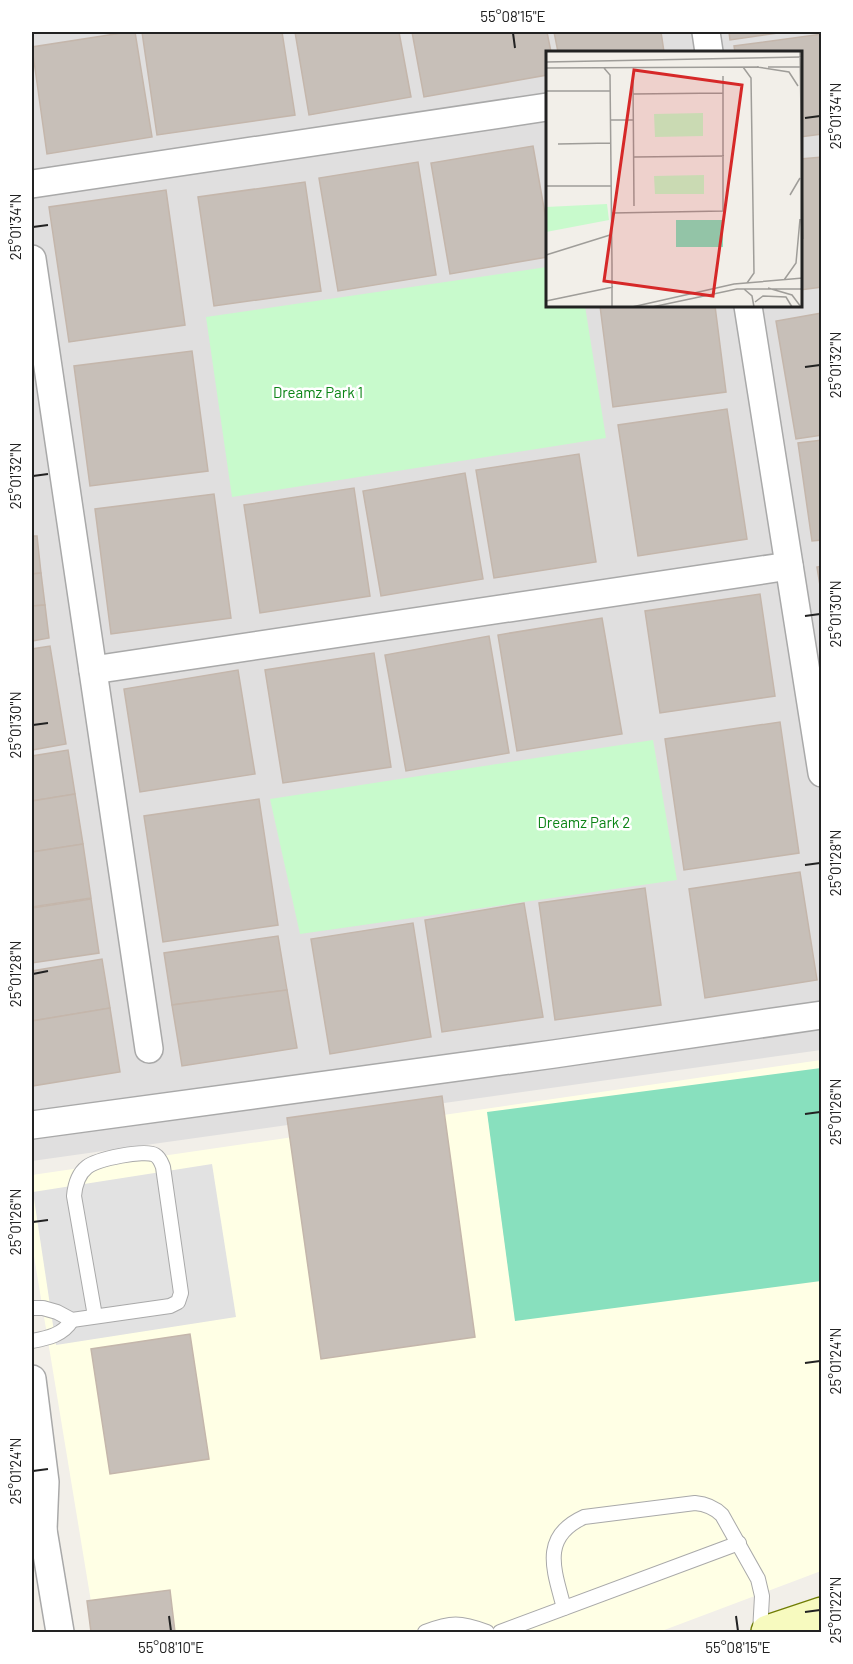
<svg xmlns="http://www.w3.org/2000/svg" width="853" height="1664" viewBox="0 0 853 1664" font-family="Barlow,sans-serif">
	<rect width="100%" height="100%" fill="#f2efe9"/>
	<path fill="#e0dfdf" fill-rule="evenodd" d="M32,32h789v1018l-789,111zM547,52h253v254h-253z"/>
	<polygon fill="#ffffe5" points="821,1060 821,1571 659,1632 96,1632 32,1244 32,1175"/>
	<g fill="#c8facc">
		<polygon points="547,267 547,306 585,306 606,438 232,497 206,317"/>
		<polygon points="653,740 677,880 300,934 270,799"/>
	</g>
	<polygon fill="#88e0be" points="821,1068 821,1281 515,1321 487,1112"/>
	<polygon fill="#e2e2e2" points="212,1164 236,1317 56,1345 33,1192"/>
	<g fill="#c7bfb8" stroke="#c4b6ab" stroke-width="1.5">
		<polygon points="128,32 135,32 152,137 47,154 32,47"/>
		<polygon points="142,32 282,32 295,115 157,135"/>
		<polygon points="295,32 399,32 411,97 309,115"/>
		<polygon points="412,32 547,32 551,52 547,52 547,75 424,97"/>
		<polygon points="554,32 661,32 664,52 558,52"/>
		<polygon points="729,32 785,32 730,40"/>
		<polygon points="822,34 822,134 800,137 800,52 735,52 734,46"/>
		<polygon points="533,146 547,225 547,257 450,274 431,163"/>
		<polygon points="822,157 822,287 800,290 800,159"/>
		<polygon points="418,162 436,275 338,291 319,178"/>
		<polygon points="305,182 321,291 214,306 198,197"/>
		<polygon points="166,190 185,325 69,342 49,207"/>
		<polygon points="600,306 715,306 726,392 613,407"/>
		<polygon points="822,313 822,435 796,439 776,321"/>
		<polygon points="192,351 208,471 90,486 74,366"/>
		<polygon points="727,409 747,539 638,556 618,425"/>
		<polygon points="822,440 822,540 812,541 798,443"/>
		<polygon points="579,454 596,562 494,578 476,470"/>
		<polygon points="465,473 483,579 381,596 363,491"/>
		<polygon points="354,488 370,596 260,613 244,505"/>
		<polygon points="214,494 231,618 111,634 95,509"/>
		<polygon points="32,536 37,536 41,573 32,574"/>
		<polygon points="822,566 822,598 817,567"/>
		<polygon points="41,573 45,605 32,606 32,574"/>
		<polygon points="760,594 775,696 660,713 645,611"/>
		<polygon points="45,605 49,638 32,641 32,606"/>
		<polygon points="602,618 622,734 517,751 498,635"/>
		<polygon points="489,636 509,753 406,771 385,655"/>
		<polygon points="50,646 66,744 32,750 32,649"/>
		<polygon points="374,653 391,767 283,783 265,670"/>
		<polygon points="238,670 255,774 140,792 124,689"/>
		<polygon points="780,722 799,853 684,870 665,739"/>
		<polygon points="68,750 75,794 32,801 32,756"/>
		<polygon points="75,794 83,844 32,852 32,801"/>
		<polygon points="259,799 278,925 163,942 144,816"/>
		<polygon points="83,844 91,898 32,907 32,852"/>
		<polygon points="800,872 817,980 705,998 689,889"/>
		<polygon points="645,888 661,1005 555,1020 539,903"/>
		<polygon points="91,899 99,953 32,963 32,908"/>
		<polygon points="524,903 543,1017 442,1032 425,920"/>
		<polygon points="413,923 431,1037 330,1054 311,939"/>
		<polygon points="278,936 287,990 172,1005 164,953"/>
		<polygon points="102,959 110,1008 32,1021 32,971"/>
		<polygon points="287,990 297,1048 182,1066 172,1005"/>
		<polygon points="110,1008 120,1072 32,1086 32,1021"/>
		<polygon points="442,1096 475,1337 321,1359 287,1118"/>
		<polygon points="190,1334 209,1459 110,1474 91,1349"/>
		<polygon points="170,1590 175,1632 91,1632 87,1601"/>
	</g>
	<g fill="none" stroke-linecap="round" stroke-linejoin="round">
		<defs>
			<g id="lane">
				<path d="M32,1308h11l14,4 15,8 98,-14 8,-4 3,-9 -18,-126c-2,-5 -3,-9 -8,-12 -10,-6 -58,4 -68,12 -9,7 -12,18 -13,29l21,120"/>
				<path d="M32,1341c16,-3 31,-6 40,-21"/>
				<path d="M564,1608c-10,-38 -24,-71 20,-91l111,-14c11,1 19,4 27,12l36,64 4,17 -2,36"/>
				<path d="M425,1632c26,-10 35,-10 62,0"/>
				<polyline points="500,1632 739,1543"/>
			</g>
			<g id="street">
				<polyline points="706,32 709,52"/>
				<polyline points="32,184 547,107"/>
				<polyline points="32,259 149,1049"/>
				<polyline points="748,306 822,773"/>
				<polyline points="93,670 789,566"/>
				<polyline points="32,1125 554,1054 822,1015"/>
				<polyline points="32,1379 45,1482 43,1530"/>
				<polyline points="37,1513 43,1530 60,1632"/>
			</g>
			<polyline id="secondary" points="768,1632 822,1614"/>
		</defs>
		<use href="#lane" stroke="#a9a9a9" stroke-width="16"/>
		<use href="#street" stroke="#a9a9a9" stroke-width="30"/>
		<use href="#secondary" stroke="#707d05" stroke-width="36"/>
		<use href="#lane" stroke="#fff" stroke-width="14"/>
		<use href="#street" stroke="#fff" stroke-width="27"/>
		<use href="#secondary" stroke="#f7fabf" stroke-width="33"/>
	</g>
	<path fill="none" stroke="#222" stroke-width="2" d="M513,33l2,15M805,118l15,-2M33,227l15,-2M805,367l15,-2M33,476l15,-2M805,616l15,-2M33,725l15,-2M805,865l15,-2M33,974l15,-3M805,1114l15,-2M33,1222l15,-2M805,1363l15,-2M33,1471l15,-2M805,1612l15,-2M169,1616l2,15M736,1616l2,15"/>
	<g text-anchor="middle" dominant-baseline="central" stroke-width="5" stroke-linejoin="round" paint-order="stroke">
		<g font-size="15" fill="#0c8416" stroke="#fff">
			<text x="318" y="392">Dreamz Park 1</text>
			<text x="584" y="822">Dreamz Park 2</text>
		</g>
	</g>
	<g transform="translate(546 51)">
		<rect width="256" height="256" fill="#f2efe9"/>
		<path d="M157,62v23l-48,1 -1,-23zM158,124v19h-49l-1,-18zM61,153l2,16 -63,12v-25z" fill="#c8facc"/>
		<path d="M130,169h47v27h-47z" fill="#88e0be"/>
		<path fill="none" stroke="#9f9d99" stroke-width="1.5" d="M254,1l3,187M0,11l255,-5M197,16l8,11 3,195 -7,10M211,16l32,5 9,14M222,16h33M0,17l213,-1M58,17l6,7 2,190M87,29l1,126M0,40h64M87,43l90,-1M65,69h22M12,93l53,-1M88,106l90,-1M0,135h65M244,144l10,-17M66,162l111,-2v-135M0,204l64,-20M238,229l12,-17 4,-44M222,237l24,7 9,12M198,238l8,7 2,11M0,250l67,-14M209,251l8,-6 23,1 6,10M66,256v-43M86,256l102,-23 69,-6M106,256l85,-18h66"/>
		<path fill="#d62828" fill-opacity="0.15" stroke="#d62828" stroke-width="3" d="M88,19l108,15 -29,211 -109,-15z"/>
		<rect width="256" height="256" fill="none" stroke="#222" stroke-width="3"/>
	</g>
	<rect width="853" height="1664" fill="none" stroke="#ffffff" stroke-width="66"/>
	<rect x="33" y="33" width="787" height="1598" fill="none" stroke="#222" stroke-width="2"/>
	<g font-size="15" text-anchor="middle" fill="#222">
		<text x="513" y="22">55°08'15"E</text>
		<text transform="translate(836 116) rotate(-90)" y="5">25°01'34"N</text>
		<text transform="translate(16 227) rotate(-90)" y="5">25°01'34"N</text>
		<text transform="translate(836 365) rotate(-90)" y="5">25°01'32"N</text>
		<text transform="translate(16 476) rotate(-90)" y="5">25°01'32"N</text>
		<text transform="translate(836 614) rotate(-90)" y="5">25°01'30"N</text>
		<text transform="translate(16 725) rotate(-90)" y="5">25°01'30"N</text>
		<text transform="translate(836 863) rotate(-90)" y="5">25°01'28"N</text>
		<text transform="translate(16 974) rotate(-90)" y="5">25°01'28"N</text>
		<text transform="translate(836 1112) rotate(-90)" y="5">25°01'26"N</text>
		<text transform="translate(16 1222) rotate(-90)" y="5">25°01'26"N</text>
		<text transform="translate(836 1361) rotate(-90)" y="5">25°01'24"N</text>
		<text transform="translate(16 1471) rotate(-90)" y="5">25°01'24"N</text>
		<text transform="translate(836 1610) rotate(-90)" y="5">25°01'22"N</text>
		<text x="171" y="1653">55°08'10"E</text>
		<text x="738" y="1653">55°08'15"E</text>
	</g>
</svg>
